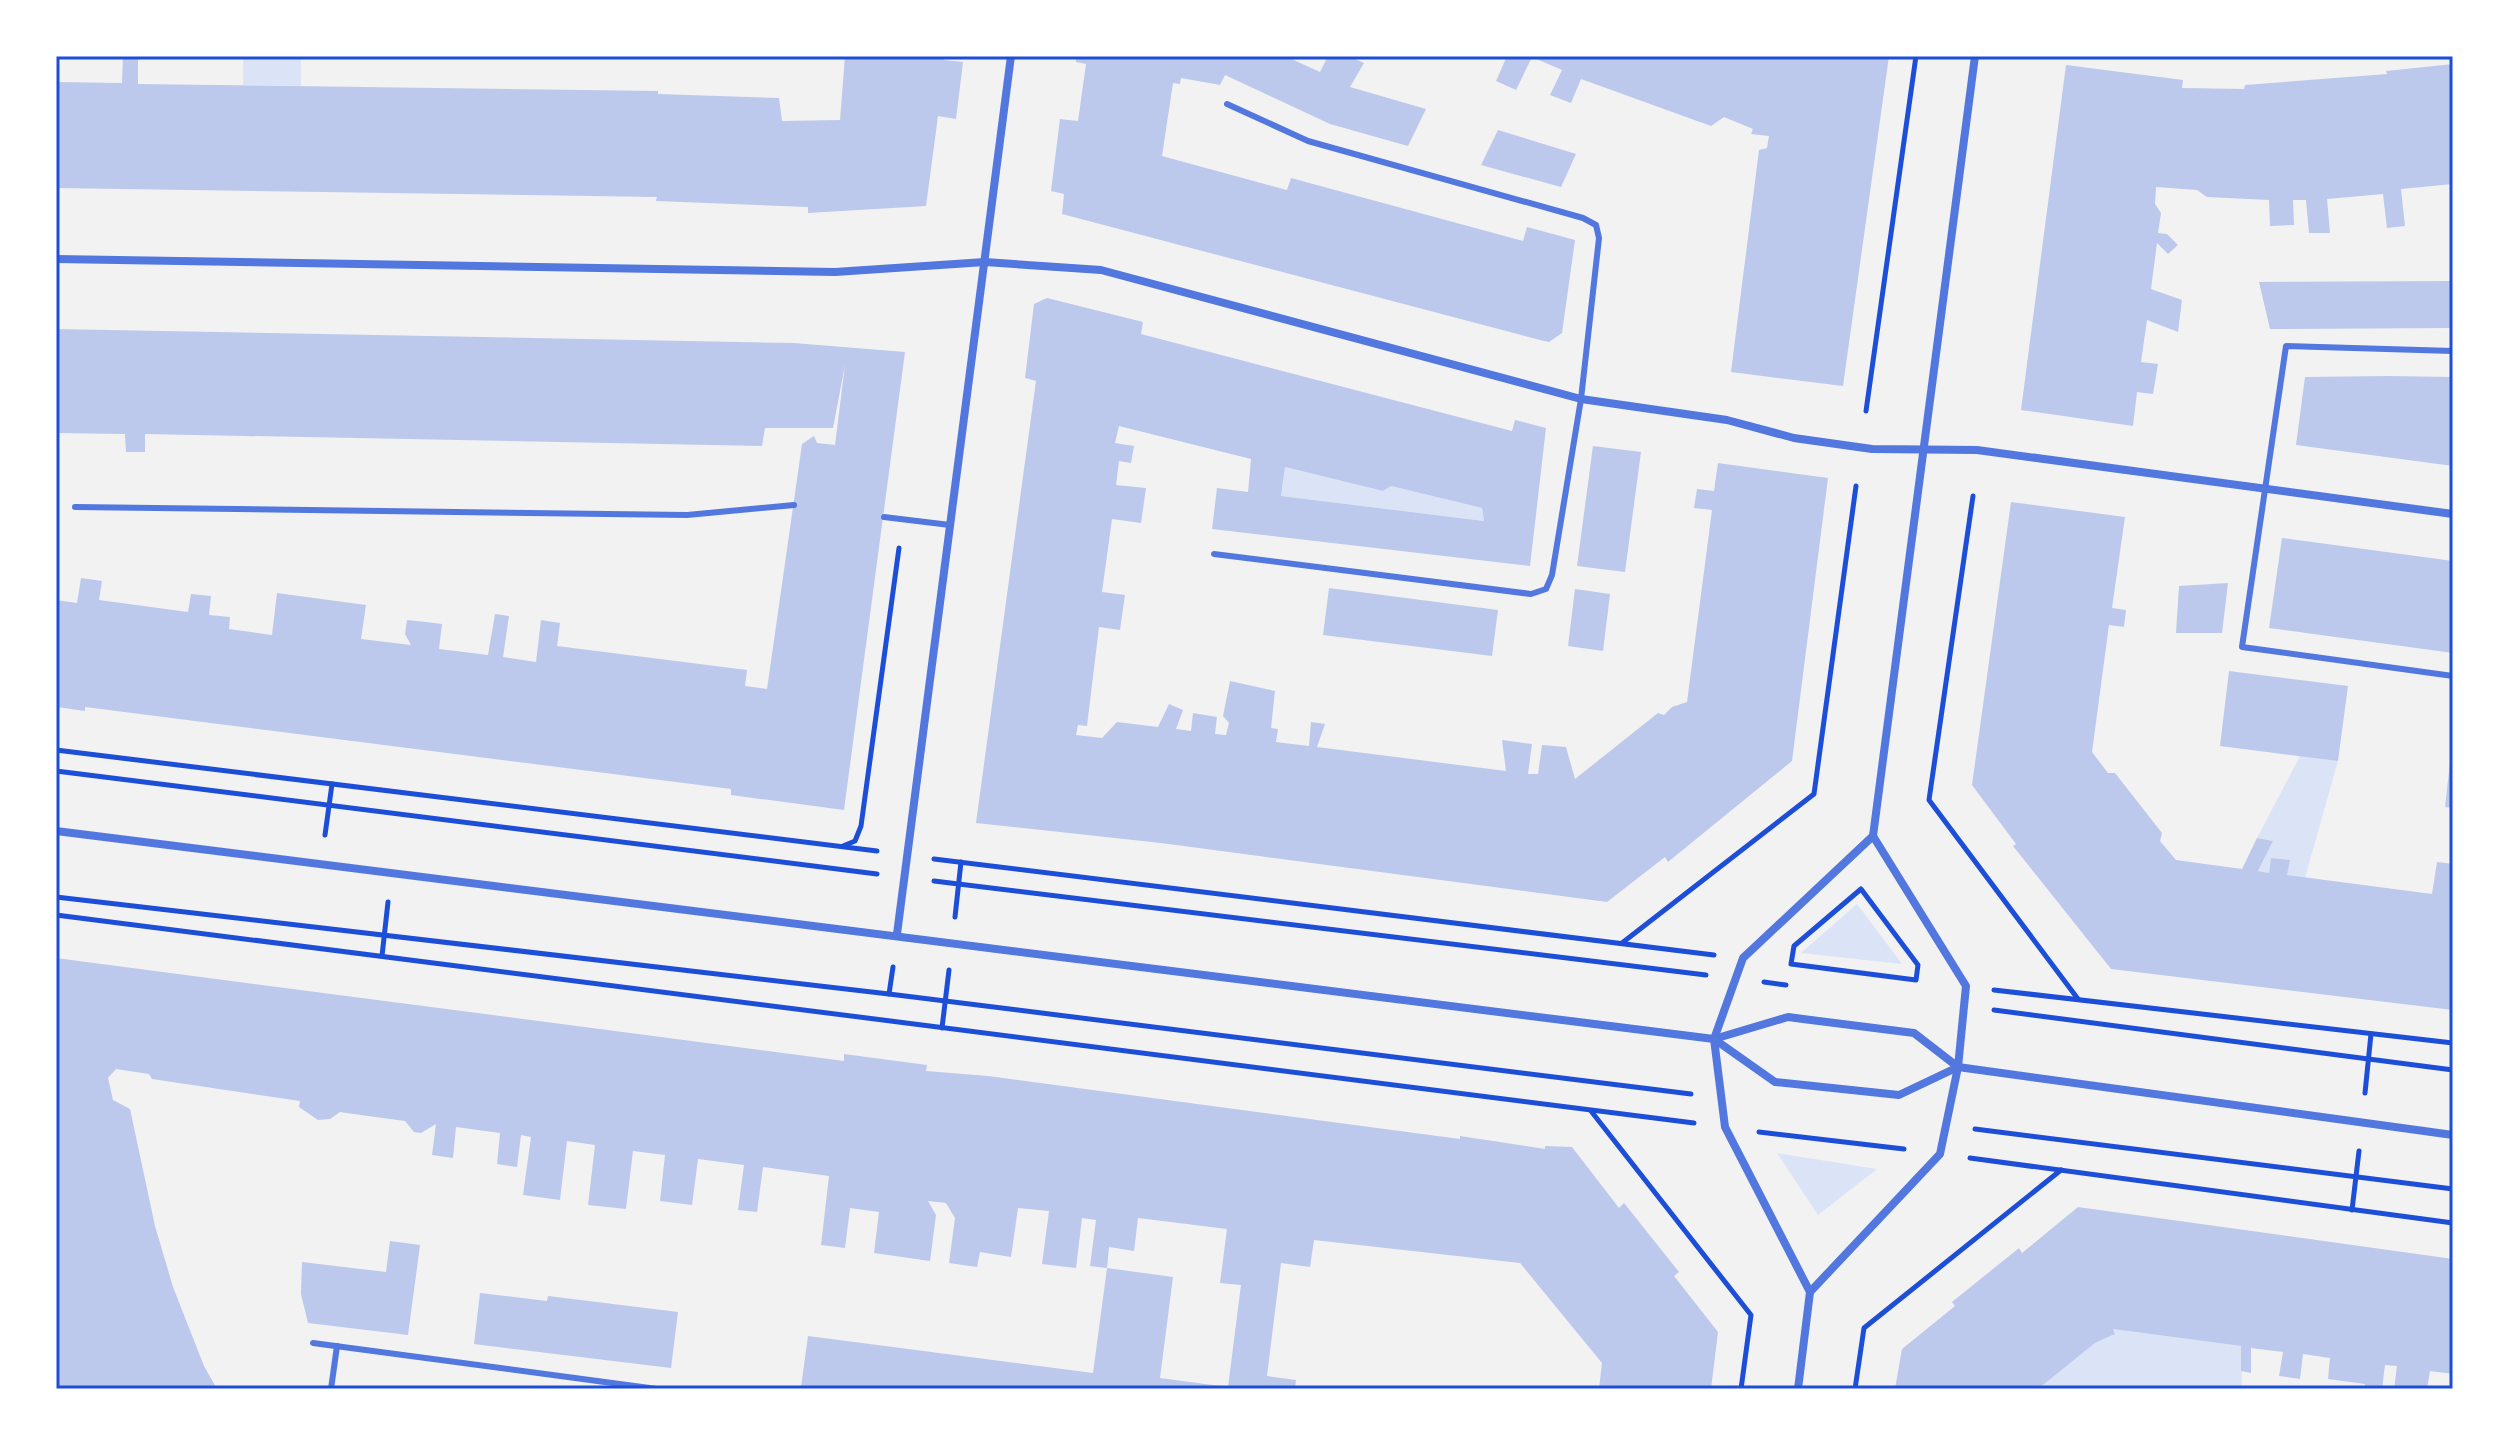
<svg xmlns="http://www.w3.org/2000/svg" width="2509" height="1445" viewBox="0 0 2509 1445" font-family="Spectral,serif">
	<rect width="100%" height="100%" fill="#f2f2f2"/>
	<g fill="#dbe4f7">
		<polygon points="243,56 301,56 301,86 243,85"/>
		<polygon points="1285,467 1383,491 1391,486 1482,508 1484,521 1281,496"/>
		<polygon points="2300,756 2338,761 2305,878 2287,875 2289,860 2271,858 2269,873 2258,871 2273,841 2257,838"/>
		<polygon points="1857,904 1902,964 1801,953"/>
		<polygon points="1777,1153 1877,1169 1818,1215"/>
		<polygon points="2113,1329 2241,1346 2242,1389 2038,1389 2095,1343 2115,1334"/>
	</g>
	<g fill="#bdc9ec" fill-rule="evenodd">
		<polygon points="123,56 138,56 138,84 658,91 658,94 779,98 782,121 840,120 845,56 944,56 944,60 963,62 956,119 938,116 926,206 808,213 808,207 656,201 657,197 56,188 56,82 122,83"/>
		<polygon points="1076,56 1285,56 1320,72 1328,56 1348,56 1364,63 1350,87 1426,109 1408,146 1330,124 1225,75 1220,85 1181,78 1180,84 1173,83 1162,156 1287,190 1291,178 1523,241 1527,227 1575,240 1562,333 1549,342 1540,340 1062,214 1064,194 1051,191 1060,119 1078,121 1086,64 1076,62"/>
		<polygon points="1507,56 1889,56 1843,386 1731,372 1759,150 1767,148 1769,136 1751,134 1753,129 1724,117 1711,126 1581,79 1571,103 1550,95 1562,70 1532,57 1516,90 1496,81"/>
		<polygon points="2453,64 2453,184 2401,189 2405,226 2387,228 2383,194 2327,199 2330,233 2309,233 2306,200 2293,200 2294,225 2270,226 2269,200 2207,197 2197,190 2156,187 2155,204 2161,213 2158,233 2167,234 2178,245 2168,254 2157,243 2151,289 2182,300 2178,332 2147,320 2141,362 2158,364 2153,394 2137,392 2133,426 2021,410 2066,65 2183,80 2182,88 2244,89 2245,85 2387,74 2386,71"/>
		<polygon points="1498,130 1576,154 1561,187 1481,165"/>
		<polygon points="2453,281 2453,328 2270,329 2259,282"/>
		<path d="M1047,298l96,24 -2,12 371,97 3,-11 31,8 -16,138 -318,-37 5,-41 31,4 3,-33 -132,-33 -4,17 19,3 -3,17 -12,-2 -3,24 30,3 -5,35 -29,-4 -10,73 23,3 -5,35 -21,-3 -12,99 -9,-1 -2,10 26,3 15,-16 41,5 11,-23 14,6 -7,19 15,2 2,-18 24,4 -2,17 11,1 3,-12 -6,-7 7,-35 45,10 -4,37 7,1 -2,13 33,4 2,-24 14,2 -8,23 189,24 -4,-31 30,4 -4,30h10l4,-29 24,2 9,32 83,-66 6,2 8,-8 15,-5 25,-192 -18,-2 3,-19 17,2 4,-28 110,15 -36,283 -124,101 -3,-5 -58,45 -446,-59 -185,-20 60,-442 -11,-3 9,-74zM1285,467l98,24 8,-5 91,22 2,13 -203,-25z"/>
		<polygon points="56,329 794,343 905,352 844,810 731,795 731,789 85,707 85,711 57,707 56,600 77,603 81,578 102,581 99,600 188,612 191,594 211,596 209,615 230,617 229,629 272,635 277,593 366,605 361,639 411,645 405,634 407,620 426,622 442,624 439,649 488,655 495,614 509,616 503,657 536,662 541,620 560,623 557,646 747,670 745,686 767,689 802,444 814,436 817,443 835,445 845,365 833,428 765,428 762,446 145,434 145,452 126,452 125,434 56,433"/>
		<polygon points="2388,376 2453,377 2453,466 2296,445 2305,377"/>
		<polygon points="1593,446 1641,452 1625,572 1577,566"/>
		<polygon points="2011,502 2125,517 2112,608 2126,610 2124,627 2109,625 2092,752 2108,773 2115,773 2162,833 2160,841 2176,860 2242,869 2257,838 2273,841 2258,871 2269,873 2271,858 2290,860 2287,875 2432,894 2437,862 2453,864 2450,896 2453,897 2453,1010 2111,969 2013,846 2016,844 1972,785"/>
		<polygon points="2282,538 2453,561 2453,653 2269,628"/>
		<polygon points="2228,583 2222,633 2176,633 2179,586"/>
		<polygon points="1329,588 1498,610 1492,656 1323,635"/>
		<polygon points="1575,589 1610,594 1603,651 1568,646"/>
		<polygon points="2229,671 2348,686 2338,761 2220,746"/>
		<polygon points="2451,754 2453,754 2453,808 2445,807"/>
		<polygon points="56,958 844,1061 844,1054 927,1065 926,1071 988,1076 1460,1139 1460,1136 1545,1149 1545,1146 1572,1147 1619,1208 1624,1203 1679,1272 1674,1276 1718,1332 1711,1389 1599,1389 1602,1363 1520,1263 1314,1240 1310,1267 1281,1263 1267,1376 1296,1380 1295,1389 801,1387 808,1336 1093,1373 1107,1268 1173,1277 1160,1378 1228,1387 1241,1285 1220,1283 1227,1229 1138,1218 1134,1251 1109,1247 1107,1268 1090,1266 1096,1220 1082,1218 1076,1268 1042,1264 1049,1211 1018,1208 1011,1257 980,1252 977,1267 949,1263 955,1218 946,1203 928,1201 936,1215 930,1261 874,1253 879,1212 850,1208 845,1248 821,1245 829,1176 763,1167 757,1212 738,1210 744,1165 698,1159 692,1205 660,1201 665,1155 633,1151 626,1209 588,1205 595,1145 567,1141 560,1200 523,1195 531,1137 521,1135 517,1167 497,1164 500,1133 456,1127 453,1158 432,1155 436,1124 421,1133 414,1132 405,1121 368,1116 340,1112 330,1119 318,1120 299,1107 300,1101 152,1079 149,1074 116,1069 108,1078 113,1100 130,1109 155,1226 173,1287 204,1366 217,1389 60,1389 56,1374"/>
		<polygon points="2078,1207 2453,1259 2453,1374 2430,1371 2427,1389 2394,1389 2397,1366 2385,1365 2382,1389 2364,1389 2365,1384 2328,1379 2330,1358 2303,1354 2300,1379 2279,1376 2283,1352 2251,1348 2251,1373 2241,1371 2241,1346 2113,1329 2115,1334 2095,1343 2038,1389 1895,1389 1902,1349 1955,1306 1952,1302 2019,1248 2022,1253"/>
		<polygon points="390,1241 420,1245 408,1335 308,1323 301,1294 302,1262 386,1272"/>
		<polygon points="480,1293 547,1301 548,1296 678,1312 671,1368 474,1344"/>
	</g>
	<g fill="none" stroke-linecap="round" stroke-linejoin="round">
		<g stroke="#1d4ed8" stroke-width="5">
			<polyline points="1866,411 1916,56"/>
			<polyline points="1973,496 1929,800 2078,999"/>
			<polyline points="56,750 877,851"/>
			<polyline points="56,771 877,874"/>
			<polyline points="325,835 332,784"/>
			<polyline points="843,846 855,841 861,826 899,548"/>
			<polyline points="934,859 1714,955"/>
			<polyline points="934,881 1706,975"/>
			<polygon points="1861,889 1918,965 1916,980 1791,964 1794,946"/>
			<polyline points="56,897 889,994 1691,1094"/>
			<polyline points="56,915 1694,1123"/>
			<polyline points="955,917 961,862"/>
			<polyline points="1622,943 1814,794 1856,486"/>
			<polyline points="382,956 388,902"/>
			<polyline points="1764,982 1786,985"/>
			<polyline points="1994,990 2453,1043"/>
			<polyline points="889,994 893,967"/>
			<polyline points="1994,1010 2453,1070"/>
			<polyline points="942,1028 949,970"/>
			<polyline points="2365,1093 2371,1034"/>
			<polyline points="1591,1111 1751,1315 1741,1389"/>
			<polyline points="1975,1129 2453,1189"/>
			<polyline points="1759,1132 1904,1149"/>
			<polyline points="1970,1158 2453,1223"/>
			<polyline points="2352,1210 2359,1151"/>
			<polyline points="1855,1389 1864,1328 2061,1170"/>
		</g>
		<g stroke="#5277de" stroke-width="6">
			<polyline points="2453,351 2286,346 2242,647 2453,676"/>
			<polyline points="75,507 687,515 794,505"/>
			<polyline points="884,517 950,525"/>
			<polyline points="1214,554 1531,594 1546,589 1552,575 1581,399 1599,238 1596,225 1583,218 1308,141 1227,104"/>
			<polyline points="313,1343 657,1389"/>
			<polyline points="331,1389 337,1346"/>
		</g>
		<g stroke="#5277de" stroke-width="8">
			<polyline points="56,259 835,272 985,262 1101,270 1581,399 1727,420 1794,438 1872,449 1977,450 2453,514"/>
			<polyline points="56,831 1714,1039 1788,1017 1803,1019 1914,1033 1958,1067 2453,1135"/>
			<polygon points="1873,836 1966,986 1958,1067 1940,1154 1810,1292 1725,1127 1714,1039 1743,958"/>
			<polyline points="1873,836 1975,56"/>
			<polyline points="897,934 1011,56"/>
			<polyline points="1714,1039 1775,1082 1899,1095 1958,1067"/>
			<polyline points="1798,1389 1810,1292"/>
		</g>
	</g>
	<rect width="2509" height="1445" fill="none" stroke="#ffffff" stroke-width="116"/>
	<rect x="58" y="58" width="2393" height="1329" fill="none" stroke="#1d4ed8" stroke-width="3"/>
</svg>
